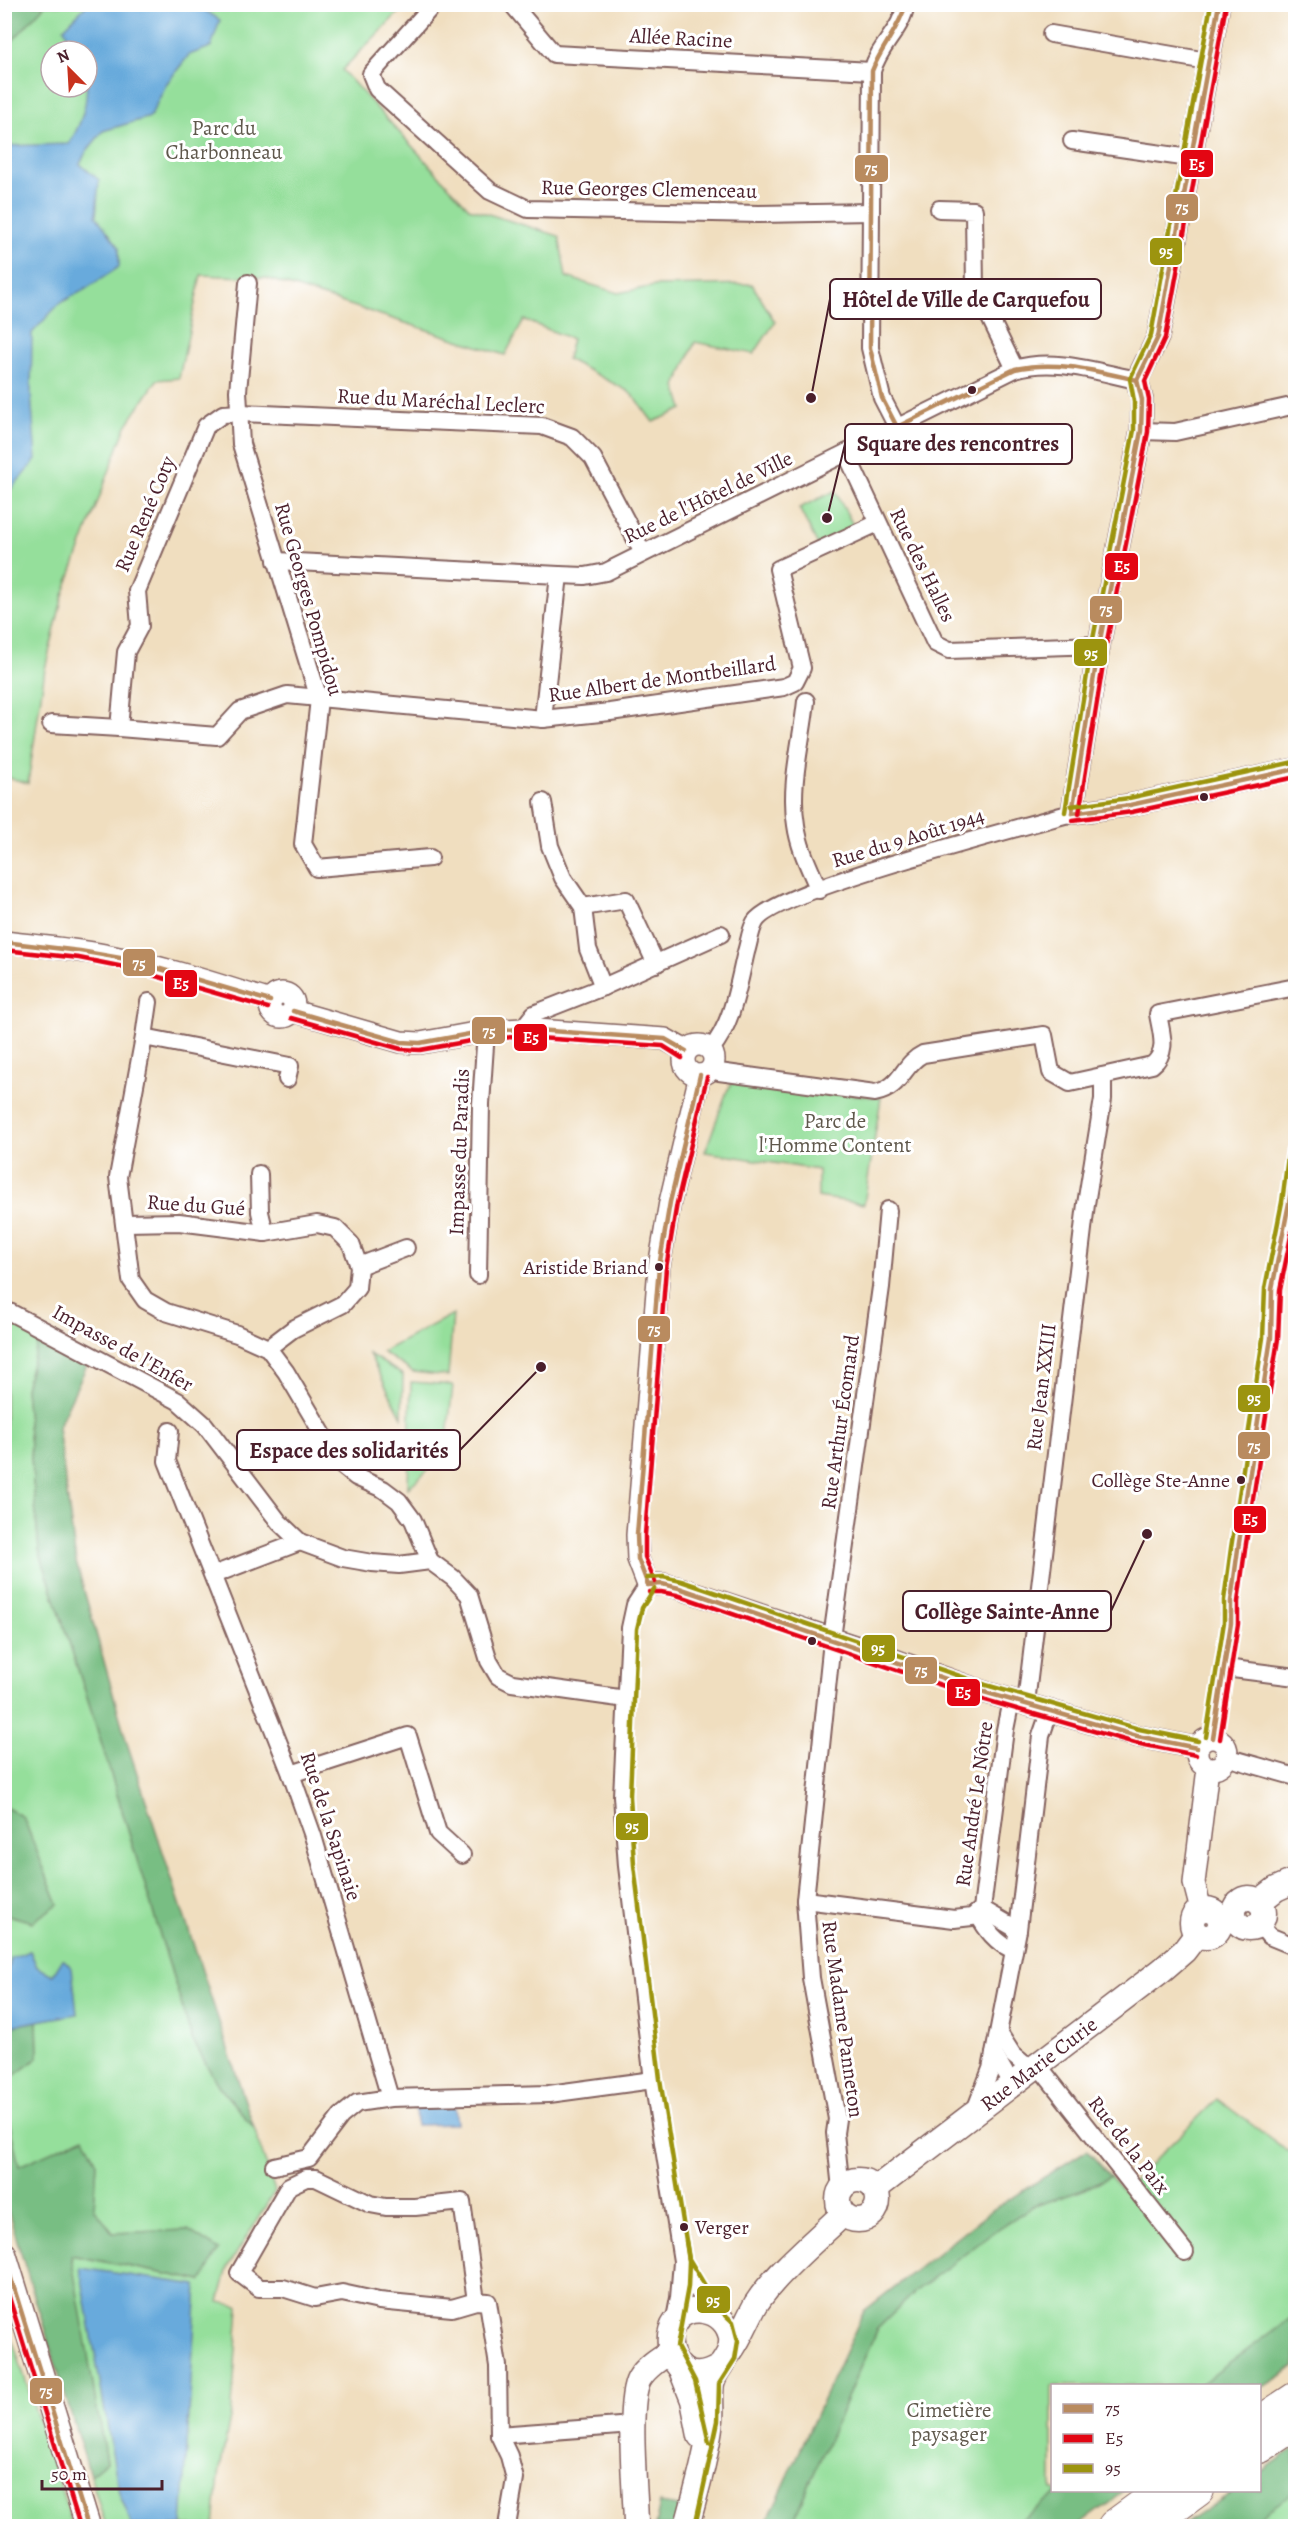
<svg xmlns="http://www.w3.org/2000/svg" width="1300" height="2531" viewBox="0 0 1300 2531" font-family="Alegreya,serif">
	<rect width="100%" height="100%" fill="#fff"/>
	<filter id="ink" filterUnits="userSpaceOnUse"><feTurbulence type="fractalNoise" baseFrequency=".0167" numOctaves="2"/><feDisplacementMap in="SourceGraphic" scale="12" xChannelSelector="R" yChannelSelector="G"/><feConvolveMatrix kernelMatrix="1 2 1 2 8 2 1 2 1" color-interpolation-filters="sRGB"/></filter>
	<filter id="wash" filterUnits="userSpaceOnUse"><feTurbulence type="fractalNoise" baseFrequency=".008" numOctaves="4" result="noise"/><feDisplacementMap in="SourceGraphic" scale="24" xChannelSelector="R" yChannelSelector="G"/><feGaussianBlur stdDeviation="1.35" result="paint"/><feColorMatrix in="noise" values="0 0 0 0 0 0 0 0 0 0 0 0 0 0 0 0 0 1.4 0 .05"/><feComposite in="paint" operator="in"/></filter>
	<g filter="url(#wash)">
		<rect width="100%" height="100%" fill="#f0debf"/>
		<g fill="#95df9b" stroke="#707f63" stroke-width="1.5" fill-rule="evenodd">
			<path d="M4,5h402l-64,65 127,138 90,28 7,41 52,16 37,-7 97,-2 23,38 -21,32 -59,-12 -19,44 7,23 -30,13 -17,-23 -8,-8 -61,-32 5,-20 -48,-19 -19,35 -239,-77 -65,-3 -22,103 -22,2 -31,46 -63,169 -18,74 -17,114 -23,-6zM51,51h36v36h-36z"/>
			<polygon points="835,491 854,527 818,545 799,508"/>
			<polygon points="744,1081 881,1098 864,1204 818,1197 818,1170 705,1152 727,1091 732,1083"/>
			<polygon points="453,1314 448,1376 413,1372 382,1352"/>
			<polygon points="5,1319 39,1338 25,1388 39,1550 90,1706 192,2039 218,2085 254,2128 275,2191 228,2267 219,2302 239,2306 232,2407 219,2475 214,2526 106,2526 90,2475 106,2462 70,2255 201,2281 188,2230 113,2233 94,2208 97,2163 39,2158 19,2166 5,2103 5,2082 38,2058 37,2021 77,2014 53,1976 37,1967 30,1951 11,1958 5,1988 5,1914 32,1922 58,1904 23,1817 5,1807"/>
			<polygon points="369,1354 403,1375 402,1417"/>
			<polygon points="411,1382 453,1385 445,1454 408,1488"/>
			<polygon points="1217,2099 1288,2151 1295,2147 1295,2315 1200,2385 1052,2386 1052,2490 1059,2491 1013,2526 791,2526 877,2329 917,2290 998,2229 1031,2207 1080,2191 1110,2176 1123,2191"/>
			<polygon points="4,2317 5,2317 73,2526 5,2526"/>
			<polygon points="1295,2478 1295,2526 1224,2526"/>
		</g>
		<g fill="#78be83" stroke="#616e57" stroke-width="1.5">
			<polygon points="4,5 45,5 8,46 5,45"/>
			<polygon points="39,1338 87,1365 58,1427 76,1562 127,1743 254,2128 218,2085 192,2039 90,1706 39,1550 25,1388"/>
			<polygon points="5,1807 23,1817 58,1904 32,1922 5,1914"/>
			<polygon points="37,2021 38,2058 5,2082 5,2027"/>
			<polygon points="4,2103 19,2166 84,2137 97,2163 94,2208 113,2233 188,2230 219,2250 202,2281 71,2255 106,2462 90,2475 5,2202"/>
			<polygon points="1087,2150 1110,2176 1080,2191 1031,2207 998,2229 917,2290 877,2329 791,2526 765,2526 864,2311 992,2210"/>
			<polygon points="1295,2315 1295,2367 1260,2389 1260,2386 1200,2385"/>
			<polygon points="1295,2448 1295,2492 1245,2526 1182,2526 1234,2491 1260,2490 1260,2473"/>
			<polygon points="1059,2491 1059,2490 1125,2491 1078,2526 1013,2526"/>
			<polygon points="660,2503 686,2507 681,2526 655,2526"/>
		</g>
		<g fill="#67aadc" stroke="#586484" stroke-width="1.5">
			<path d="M87,5h110l23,15 -9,27 -22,8 -22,28 -17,34 -47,14 -17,21 -6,12 19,16 -3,36 23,31v20l-35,23 -24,13 -28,30 -1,61 5,66 -31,36v-350l64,-2c21,-34 18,-55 18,-93h-13l-10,-23z"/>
			<polygon points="30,1951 37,1967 53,1975 63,1959 72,1968 77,2014 5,2027 5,1988 11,1958"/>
			<polygon points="415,2104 455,2107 457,2124 416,2125"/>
			<polygon points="80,2268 197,2285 182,2526 132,2526 119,2492"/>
		</g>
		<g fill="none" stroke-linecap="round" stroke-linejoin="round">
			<polyline stroke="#67aadc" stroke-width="4.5" points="4,2510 10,2526"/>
		</g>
	</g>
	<g filter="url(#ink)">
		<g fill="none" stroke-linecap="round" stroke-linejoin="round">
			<defs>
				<g id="minor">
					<polyline points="434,4 371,74 377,89 490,191 528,209 759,214 871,212"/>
					<polyline points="512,4 554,54 872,71"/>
					<polyline points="1051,34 1207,61"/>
					<polyline points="1072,141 1189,158"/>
					<polyline points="939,209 974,210 975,291 991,320 1015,369"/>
					<polyline points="248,283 238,391 241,444 319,699 303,844 317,868 430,858"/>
					<path d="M897,427l-15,-29 -12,-50 2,-277c8,-28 29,-39 34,-67"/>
					<polyline points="1141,431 1175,432 1296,405"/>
					<polyline points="846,453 935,643 949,650 1099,645"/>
					<polyline points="643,553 593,458 572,437 542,426 241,413 223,414 206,426 137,591 140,626 126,652 119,728 217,736 240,711 287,695 543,719 610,712 784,687 795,682 802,668 778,569 878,523"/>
					<path d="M276,561l283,14 26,1 21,-4 409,-203c39,-12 82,3 122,11"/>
					<path d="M806,701c-4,40 -17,84 -10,124 3,23 14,44 23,65"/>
					<polyline points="543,719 559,575"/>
					<polyline points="51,724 119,728"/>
					<polyline points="543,802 550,846 563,878 583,907 588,949 603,987"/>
					<polyline points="583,907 626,900 656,964"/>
					<polyline points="522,1029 534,1014 603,987 721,934"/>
					<polyline points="144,1037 149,1002"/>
					<path d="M711,1049c22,-26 27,-64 35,-97 3,-9 4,-21 9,-30 18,-31 270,-96 317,-109"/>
					<path d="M712,1068l7,4 156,21c27,-5 27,-29 48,-39l121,-19 7,37 19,11 82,-18c17,-13 9,-32 6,-51l138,-27"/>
					<polyline points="287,1079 290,1066 144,1037 118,1177 131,1280 145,1300 166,1312 237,1334 268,1348 286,1372 341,1465 356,1477 383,1489 399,1501 413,1520 430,1561"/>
					<polyline points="259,1174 260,1212 265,1233"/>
					<polyline points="125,1223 179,1222 265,1233 317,1224 335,1228 351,1244 359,1266 357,1288 343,1304 293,1329 268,1348"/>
					<polyline points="359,1266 406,1248"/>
					<polyline points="478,1275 481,1104 486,1031"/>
					<polyline points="4,1309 178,1401 205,1425 279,1522 300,1542 343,1558 372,1563 399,1565 430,1561 453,1578 469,1595 489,1661 498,1676 512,1683 626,1699"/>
					<polyline points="170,1431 167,1461 291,1774 313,1836 390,2098"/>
					<polyline points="213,1575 300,1542"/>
					<polyline points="648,1585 635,1605 630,1628 622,1796 627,1866 653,2080 682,2261 679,2298 674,2324"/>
					<polyline points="1225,1668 1296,1677"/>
					<polyline points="1026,1703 1086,1204 1103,1099 1103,1076"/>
					<path d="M1213,1738l18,-115v-22l7,-52 11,-59 22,-152c-4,-43 8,-87 17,-128 4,-19 5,-40 8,-60"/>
					<polyline points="1226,1757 1296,1777"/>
					<polyline points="291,1774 408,1736 438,1833 462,1855"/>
					<polyline points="805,1900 954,1919 972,1917 982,1909"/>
					<polyline points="982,1909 1005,1730 1011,1700"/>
					<polyline points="982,1909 1018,1930"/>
					<path d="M977,1913c9,16 19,31 37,37"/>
					<polyline points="1259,1924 1269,1936 1296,1947"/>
					<polyline points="999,2033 1013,2055 1031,2070"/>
					<polyline points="1038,2065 1185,2252"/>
					<polyline points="1012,2085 994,2054 1018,1930 1041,1736 1050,1710"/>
					<polyline points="974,2113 991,2069 994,2054"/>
					<polyline points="274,2166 309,2158 341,2116 357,2103 390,2098 549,2094 653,2080"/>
					<polyline points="841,2189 835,2133 837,2119 811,1978 805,1900 833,1631 881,1287 888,1210"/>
					<polyline points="683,2264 698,2291 713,2314"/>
					<polyline points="476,2301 462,2202 415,2207 386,2207 370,2204 316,2178 306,2178 289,2186 239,2273 259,2288 283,2288 315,2298 342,2293 379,2301 452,2308 476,2301 488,2302 498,2366 499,2435"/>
					<polyline points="507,2526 515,2479 509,2456 499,2435 633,2425"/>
				</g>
				<g id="tertiary">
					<polyline points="1219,4 1158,337 1137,380 1142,400 1141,431 1099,645 1072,813 1130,805 1296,769"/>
					<path d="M4,942c34,4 68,7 101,13 56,11 111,29 165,46"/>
					<circle cx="282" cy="1005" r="12"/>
					<polyline points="293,1011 401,1042 420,1043 486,1031 522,1029 665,1039 686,1051"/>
					<circle cx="699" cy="1060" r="15"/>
					<polyline points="700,1075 670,1202 659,1267 637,1535 638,1559 648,1585 662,1584 679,1588 875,1653 984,1692 1137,1736 1197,1748"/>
					<circle cx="1212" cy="1753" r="15"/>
					<polyline points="1201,1910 1194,1883 1208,1768"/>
				</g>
				<g id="secondary">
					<circle cx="1249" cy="1913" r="15"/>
					<polyline points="1259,1902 1276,1889 1296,1880"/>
					<circle cx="1206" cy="1923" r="14"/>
					<circle cx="858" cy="2200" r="20"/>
					<path id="s1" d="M875,2189l287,-219 22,-19 13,-17"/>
					<polyline points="4,2254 88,2526"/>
					<path d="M730,2352c11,-15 17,-32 26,-48 19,-30 61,-65 87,-90"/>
					<polyline points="680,2367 693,2400 700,2436"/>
					<path d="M636,2526c0,-31 -10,-123 3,-147 7,-12 20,-20 31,-27"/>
					<path d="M687,2526c9,-34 20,-71 24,-106 1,-12 -1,-25 1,-37 4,-17 21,-26 19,-45 -2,-14 -13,-25 -27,-27 -55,-7 -39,90 15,56"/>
				</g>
				<g id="motorway">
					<polyline points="1260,2422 1296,2398"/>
					<polyline points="1260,2447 1296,2423"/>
					<polyline points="1114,2526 1163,2490"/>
					<polyline points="1149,2526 1198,2490"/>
				</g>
			</defs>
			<use href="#minor" stroke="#84625f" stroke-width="20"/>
			<use href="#tertiary" stroke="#84625f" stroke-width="24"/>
			<use href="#secondary" stroke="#84625f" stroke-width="27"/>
			<use href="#motorway" stroke="#84625f" stroke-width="34"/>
			<use href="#minor" stroke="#fff" stroke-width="16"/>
			<use href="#tertiary" stroke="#fff" stroke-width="21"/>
			<use href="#secondary" stroke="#fff" stroke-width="24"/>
			<use href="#motorway" stroke="#fff" stroke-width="32"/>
			<defs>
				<g id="bus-1">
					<path d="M906,4c-7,25 -25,43 -34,67l-2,277 12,50 15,29 118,-58c42,-9 81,2 122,11"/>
					<polyline points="1072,813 1099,645 1141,431 1142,400 1137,380 1158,337 1219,4"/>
					<polyline points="1072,813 1130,805 1296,769"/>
					<polyline points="4,942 80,951 126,959 270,1001"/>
					<polyline points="293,1011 401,1042 420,1043 486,1031 522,1029 665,1039 686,1051"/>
					<polyline points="648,1585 662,1584 679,1588 984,1692 1137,1736 1197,1748"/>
					<polyline points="648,1585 638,1559 637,1535 659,1267 670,1202 700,1075"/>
					<polyline points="1213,1738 1231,1623 1231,1601 1238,1549 1271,1338 1272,1289 1289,1203 1296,1154"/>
					<polyline points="4,2256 88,2526"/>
				</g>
				<g id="bus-2">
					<polyline points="1079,814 1106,646 1148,432 1149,400 1145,381 1165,338 1226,5"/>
					<polyline points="1073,820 1132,812 1296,777"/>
					<polyline points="4,950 79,958 124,967 268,1008"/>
					<polyline points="291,1018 401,1049 420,1050 487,1038 522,1037 663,1046 682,1058"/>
					<polyline points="655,1582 645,1557 645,1535 666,1268 677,1203 707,1077"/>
					<polyline points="649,1592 661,1592 677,1595 982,1699 1135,1743 1196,1755"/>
					<polyline points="1220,1739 1238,1624 1238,1602 1245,1550 1278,1339 1280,1290 1296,1211"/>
					<polyline points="4,2281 80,2526"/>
				</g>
				<g id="bus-3">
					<polyline points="1071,806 1129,798 1294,762"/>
					<polyline points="1065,812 1092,644 1134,430 1134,401 1130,379 1151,335 1211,4"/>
					<polyline points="647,1578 663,1577 681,1581 986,1685 1139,1729 1198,1741"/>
					<polyline points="654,1589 642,1608 637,1629 630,1796 634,1865 660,2079 689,2259 719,2309 733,2322 738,2341 735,2359 719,2384 718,2421 695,2526"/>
					<polyline points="1206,1737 1224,1622 1224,1600 1231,1548 1263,1338 1265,1288 1282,1202 1289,1149"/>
					<polyline points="686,2241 689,2261 688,2287 677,2347 695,2381 709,2443"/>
				</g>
			</defs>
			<use href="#bus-1" stroke="#fff" stroke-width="9"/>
			<use href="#bus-2" stroke="#fff" stroke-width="9"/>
			<use href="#bus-3" stroke="#fff" stroke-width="9"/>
			<use href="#bus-1" stroke="#b98b5f" stroke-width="4.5"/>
			<use href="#bus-2" stroke="#e30613" stroke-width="4.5"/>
			<use href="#bus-3" stroke="#9c940f" stroke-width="4.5"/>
		</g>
	</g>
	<g fill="#4a1f2b" stroke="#fff" stroke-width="2">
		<circle cx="972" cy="390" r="5"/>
		<circle cx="1204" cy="797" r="5"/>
		<circle cx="659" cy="1267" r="5"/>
		<circle cx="1241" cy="1480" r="5"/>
		<circle cx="812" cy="1641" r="5"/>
		<circle cx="684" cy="2227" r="5"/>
	</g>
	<g text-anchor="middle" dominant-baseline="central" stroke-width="6" stroke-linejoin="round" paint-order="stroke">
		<g font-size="20" fill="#4a1f2b" stroke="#fff" text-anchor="end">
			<text x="648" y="1267">Aristide Briand</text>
			<text x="1230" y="1480">Collège Ste-Anne</text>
			<text x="695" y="2227" text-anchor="start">Verger</text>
		</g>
		<g font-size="21" fill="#4a1f2b" stroke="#fff">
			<text transform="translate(681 38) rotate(3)">Allée Racine</text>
			<text transform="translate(649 189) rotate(1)">Rue Georges Clemenceau</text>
			<text transform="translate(441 401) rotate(3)">Rue du Maréchal Leclerc</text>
			<text transform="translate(708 497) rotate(-26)">Rue de l'Hôtel de Ville</text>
			<text transform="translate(145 514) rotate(-67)">Rue René Coty</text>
			<text transform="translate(923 565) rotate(64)">Rue des Halles</text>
			<text transform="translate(309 599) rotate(74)">Rue Georges Pompidou</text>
			<text transform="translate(662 679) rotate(-8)">Rue Albert de Montbeillard</text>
			<text transform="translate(908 838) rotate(-17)">Rue du 9 Août 1944</text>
			<text transform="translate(459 1152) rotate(-88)">Impasse du Paradis</text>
			<text transform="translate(196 1205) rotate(4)">Rue du Gué</text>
			<text transform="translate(123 1348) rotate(29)">Impasse de l'Enfer</text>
			<text transform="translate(1041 1387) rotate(-83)">Rue Jean XXIII</text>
			<text transform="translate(840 1422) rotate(-82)">Rue Arthur Écomard</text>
			<text transform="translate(974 1804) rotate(-82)">Rue André Le Nôtre</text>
			<text transform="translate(331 1826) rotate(72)">Rue de la Sapinaie</text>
			<text transform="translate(843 2019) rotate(82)">Rue Madame Panneton</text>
			<text stroke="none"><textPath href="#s1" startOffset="206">Rue Marie Curie</textPath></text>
			<text transform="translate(1129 2145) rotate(52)">Rue de la Paix</text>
		</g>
		<g font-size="21" fill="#60594d" stroke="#fff">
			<text x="224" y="128">Parc du<tspan x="224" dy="24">Charbonneau</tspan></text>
			<text x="835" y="1121">Parc de<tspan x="835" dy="24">l'Homme Content</tspan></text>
			<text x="949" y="2410">Cimetière<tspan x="949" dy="24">paysager</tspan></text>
		</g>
	</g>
	<path fill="none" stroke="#4a1f2b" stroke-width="2" d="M811 398L830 299M827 518L845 444M541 1367L460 1450M1147 1534L1111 1611"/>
	<g fill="#4a1f2b" stroke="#fff" stroke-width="2">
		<circle cx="811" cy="398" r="6"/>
		<circle cx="827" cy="518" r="6"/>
		<circle cx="541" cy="1367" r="6"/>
		<circle cx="1147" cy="1534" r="6"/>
	</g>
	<g fill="#fff" stroke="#4a1f2b" stroke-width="2">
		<rect x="830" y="279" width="271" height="40" rx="6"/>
		<rect x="845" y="424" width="227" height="40" rx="6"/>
		<rect x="237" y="1430" width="223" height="40" rx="6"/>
		<rect x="903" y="1591" width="208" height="40" rx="6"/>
	</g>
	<g font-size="22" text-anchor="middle" font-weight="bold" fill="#4a1f2b">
		<text x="966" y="307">Hôtel de Ville de Carquefou</text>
		<text x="958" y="451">Square des rencontres</text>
		<text x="349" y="1458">Espace des solidarités</text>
		<text x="1007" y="1619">Collège Sainte-Anne</text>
	</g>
	<g stroke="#fff" stroke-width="2">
		<rect x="1180" y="149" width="34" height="29" rx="6" fill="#e30613"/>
		<rect x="854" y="154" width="35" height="29" rx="6" fill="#b98b5f"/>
		<rect x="1165" y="193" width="34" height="29" rx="6" fill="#b98b5f"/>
		<rect x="1149" y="237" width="34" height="29" rx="6" fill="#9c940f"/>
		<rect x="1104" y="552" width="35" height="29" rx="6" fill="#e30613"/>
		<rect x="1089" y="595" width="34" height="29" rx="6" fill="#b98b5f"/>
		<rect x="1073" y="638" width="35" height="29" rx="6" fill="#9c940f"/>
		<rect x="122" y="948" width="34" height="29" rx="6" fill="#b98b5f"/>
		<rect x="164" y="969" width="34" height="29" rx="6" fill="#e30613"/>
		<rect x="471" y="1016" width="35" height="29" rx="6" fill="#b98b5f"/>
		<rect x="513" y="1023" width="35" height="29" rx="6" fill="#e30613"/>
		<rect x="637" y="1315" width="34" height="28" rx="6" fill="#b98b5f"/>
		<rect x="1237" y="1384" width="34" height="29" rx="6" fill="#9c940f"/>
		<rect x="1237" y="1431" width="34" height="29" rx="6" fill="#b98b5f"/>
		<rect x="1233" y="1505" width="34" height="29" rx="6" fill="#e30613"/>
		<rect x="861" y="1634" width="35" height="29" rx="6" fill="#9c940f"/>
		<rect x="904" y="1656" width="34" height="29" rx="6" fill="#b98b5f"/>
		<rect x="946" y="1678" width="35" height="29" rx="6" fill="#e30613"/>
		<rect x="615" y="1812" width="34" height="29" rx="6" fill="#9c940f"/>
		<rect x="696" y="2285" width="35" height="29" rx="6" fill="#9c940f"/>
		<rect x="29" y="2377" width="34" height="28" rx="6" fill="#b98b5f"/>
	</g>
	<g font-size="16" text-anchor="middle" font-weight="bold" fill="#fff">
		<text x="1197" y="170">E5</text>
		<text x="871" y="174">75</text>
		<text x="1182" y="213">75</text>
		<text x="1166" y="257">95</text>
		<text x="1122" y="572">E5</text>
		<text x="1106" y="615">75</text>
		<text x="1091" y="659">95</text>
		<text x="139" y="969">75</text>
		<text x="181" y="989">E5</text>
		<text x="489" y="1037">75</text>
		<text x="531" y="1043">E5</text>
		<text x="654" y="1335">75</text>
		<text x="1254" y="1404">95</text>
		<text x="1254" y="1452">75</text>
		<text x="1250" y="1525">E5</text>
		<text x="878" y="1654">95</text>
		<text x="921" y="1676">75</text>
		<text x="963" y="1698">E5</text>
		<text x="632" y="1832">95</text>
		<text x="713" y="2306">95</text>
		<text x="46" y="2397">75</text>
	</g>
	<rect width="1300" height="2531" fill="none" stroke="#fff" stroke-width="24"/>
	<rect x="1051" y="2384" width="210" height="108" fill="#ffffff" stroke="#b7a5aa" stroke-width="1.5"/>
	<rect x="1063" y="2404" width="30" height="9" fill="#b98b5f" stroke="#b7a5aa" stroke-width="1.5"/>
	<text x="1105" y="2414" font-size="18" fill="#4a1f2b">75</text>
	<rect x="1063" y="2434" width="30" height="9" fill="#e30613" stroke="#b7a5aa" stroke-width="1.5"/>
	<text x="1105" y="2444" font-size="18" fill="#4a1f2b">E5</text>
	<rect x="1063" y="2464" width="30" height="9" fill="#9c940f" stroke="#b7a5aa" stroke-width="1.5"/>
	<text x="1105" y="2474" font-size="18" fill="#4a1f2b">95</text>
	<g transform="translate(69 69) rotate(336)"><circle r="28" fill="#ffffff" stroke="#b7a5aa" stroke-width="1.5"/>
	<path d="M0-4.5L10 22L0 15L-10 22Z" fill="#c8321e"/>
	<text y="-9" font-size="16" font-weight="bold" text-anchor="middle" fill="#4a1f2b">N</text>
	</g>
	<path d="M42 2480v9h120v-9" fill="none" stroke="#4a1f2b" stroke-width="3"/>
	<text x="51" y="2480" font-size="18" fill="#4a1f2b" stroke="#ffffff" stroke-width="4.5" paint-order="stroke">50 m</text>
</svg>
